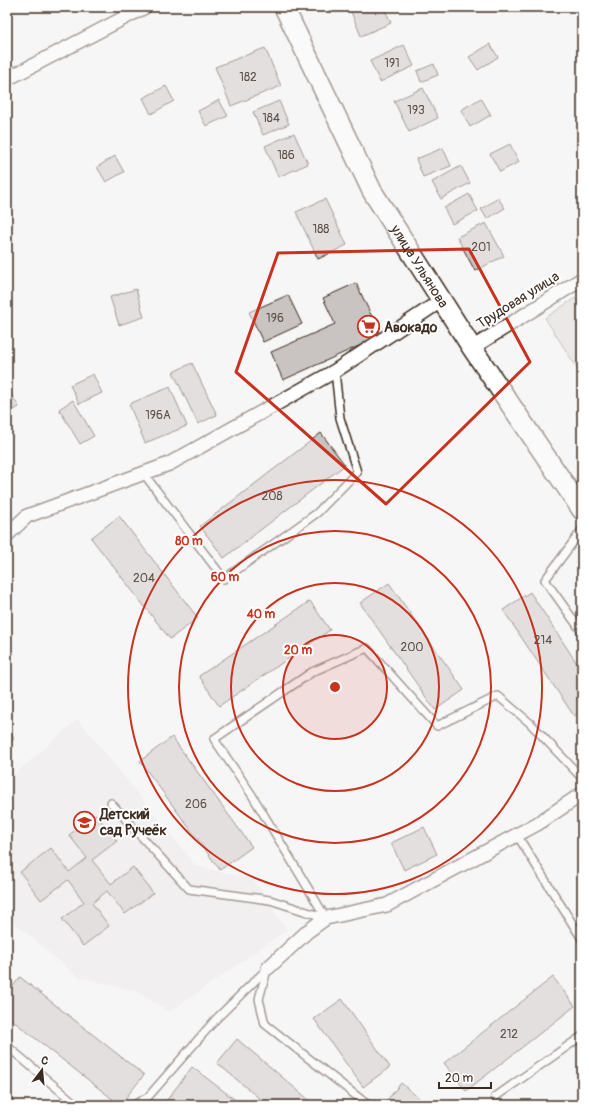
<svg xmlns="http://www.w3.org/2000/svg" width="589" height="1112" viewBox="0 0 589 1112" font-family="Pangolin,sans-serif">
	<rect width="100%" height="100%" fill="#f7f6f6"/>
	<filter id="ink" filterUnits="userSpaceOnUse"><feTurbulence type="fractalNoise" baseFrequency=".025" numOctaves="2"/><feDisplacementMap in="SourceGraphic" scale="8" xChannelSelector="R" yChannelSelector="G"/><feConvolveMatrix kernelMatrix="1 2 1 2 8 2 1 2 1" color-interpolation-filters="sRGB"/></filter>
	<g filter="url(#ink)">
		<polygon fill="#e9e7e6" points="78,719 196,866 253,879 287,930 170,1012 135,991 78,977 7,917 7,778 17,772"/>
		<polygon fill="#dbd9d6" stroke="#8b827a" points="575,298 582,307 582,376 545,318"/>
		<g fill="#c9c3c1" stroke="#3b2a1e">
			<polygon points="349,7 384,7 391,23 361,36"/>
			<polygon points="490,44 498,57 478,70 469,57"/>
			<polygon points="404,45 414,66 380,82 370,61"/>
			<polygon points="265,48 281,86 231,106 215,67"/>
			<polygon points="434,64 438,75 421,82 417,71"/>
			<polygon points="166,86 174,101 151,114 143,98"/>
			<polygon points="423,88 438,118 409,132 394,101"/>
			<polygon points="481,98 491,115 470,127 461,110"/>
			<polygon points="219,100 228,116 206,126 198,111"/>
			<polygon points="279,101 289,124 263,135 253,112"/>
			<polygon points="294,133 308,164 278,177 265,146"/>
			<polygon points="510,144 519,162 500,172 490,154"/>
			<polygon points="443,148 451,166 423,177 416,159"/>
			<polygon points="115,156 124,172 106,182 97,167"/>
			<polygon points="461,166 470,183 441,199 432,182"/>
			<polygon points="469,194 478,211 452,224 444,208"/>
			<polygon points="498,198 505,208 487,219 481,209"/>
			<polygon points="325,199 347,245 318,259 296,212"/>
			<polygon points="486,223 504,256 475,271 457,237"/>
			<polygon points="356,283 381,336 283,380 271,352 335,324 323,298"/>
			<polygon points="136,289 144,317 119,325 110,297"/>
			<polygon points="288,295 302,324 263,342 249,312"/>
			<polygon points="192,363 217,415 198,424 173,372"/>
			<polygon points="93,374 102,393 79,404 70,385"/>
			<polygon points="170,387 187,426 145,443 129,404"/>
			<polygon points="11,394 19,407 7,414 7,397"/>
			<polygon points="73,400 94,436 80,444 59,409"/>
			<polygon points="321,433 345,465 224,558 200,526"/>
			<polygon points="119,516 198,618 170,639 91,538"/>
			<polygon points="389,583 464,690 435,710 360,603"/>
			<polygon points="530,592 582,671 582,710 574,716 503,610"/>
			<polygon points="310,601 330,630 219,706 199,676"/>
			<polygon points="172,737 252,847 220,870 140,761"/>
			<polygon points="96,814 117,841 92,860 111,884 133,867 153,893 125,914 107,891 92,903 109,926 83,946 62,919 84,902 68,880 41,900 20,872 51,848 69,872 87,858 69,835"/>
			<polygon points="424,827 437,854 404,870 391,843"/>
			<polygon points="20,977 144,1075 120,1105 7,1016 7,994"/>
			<polygon points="553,977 575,1006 466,1091 444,1063"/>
			<polygon points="342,999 390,1067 363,1087 314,1019"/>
			<polygon points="237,1039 315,1105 267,1105 217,1063"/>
			<polygon points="192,1067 242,1105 163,1105"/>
			<polygon points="401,1083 427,1105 386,1105 384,1104"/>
		</g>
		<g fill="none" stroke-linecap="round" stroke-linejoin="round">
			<defs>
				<g id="service">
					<polyline points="144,474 224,579 317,513 357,472 340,418 335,371"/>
					<polyline points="582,530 545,580 582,632"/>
					<polyline points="7,735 9,738"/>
					<polyline points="111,803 189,889 270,900 326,918 252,795 214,739 312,672 367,648 437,726 498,696 530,723 582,778"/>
					<polyline points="517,835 582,939"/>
					<polyline points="267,970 259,999 265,1024 368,1105"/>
					<polyline points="7,1046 77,1105"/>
					<polyline points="495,1097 582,1036"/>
					<polyline points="134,1105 148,1097 216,1019 268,968"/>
				</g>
				<g id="minor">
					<polyline points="7,79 145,7"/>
					<polyline points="472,348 582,279"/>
					<polyline points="7,535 27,516 169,464 335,371 442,300"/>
					<polyline points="268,968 308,931 326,918 387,905 537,824 582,794"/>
				</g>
				<g id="secondary">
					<path id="s1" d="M284,7l88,184 100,157 110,162"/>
				</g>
			</defs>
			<use href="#service" stroke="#3b2a1e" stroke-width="10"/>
			<use href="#minor" stroke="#3b2a1e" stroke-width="16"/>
			<use href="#secondary" stroke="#3b2a1e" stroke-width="22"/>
			<use href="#service" stroke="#fff" stroke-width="7"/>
			<use href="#minor" stroke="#fff" stroke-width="13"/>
			<use href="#secondary" stroke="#fff" stroke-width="19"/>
		</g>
	</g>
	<path d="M0 0H589V1112H0ZM469,249l61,113 -144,142 -150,-132 42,-119z" fill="#f7f6f6" fill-opacity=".55" fill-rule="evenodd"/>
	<path fill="none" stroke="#c8321e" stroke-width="3" stroke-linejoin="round" d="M469,249l61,113 -144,142 -150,-132 42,-119z"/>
	<circle cx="335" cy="687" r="52" fill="#c8321e" fill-opacity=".12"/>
	<g fill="none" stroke="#c8321e" stroke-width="2">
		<circle cx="335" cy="687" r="52"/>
		<circle cx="335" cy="687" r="104"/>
		<circle cx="335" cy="687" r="156"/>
		<circle cx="335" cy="687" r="207"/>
	</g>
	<defs>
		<symbol id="supermarket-ring" viewBox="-11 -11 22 22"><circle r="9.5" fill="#fff" stroke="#c8321e" stroke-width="1.5"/><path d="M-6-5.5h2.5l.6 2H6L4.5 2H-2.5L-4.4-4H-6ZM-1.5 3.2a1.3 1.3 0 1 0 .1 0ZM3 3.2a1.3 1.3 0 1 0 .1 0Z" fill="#c8321e"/></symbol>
		<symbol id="school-ring" viewBox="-11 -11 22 22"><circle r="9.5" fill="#fff" stroke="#c8321e" stroke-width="1.5"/><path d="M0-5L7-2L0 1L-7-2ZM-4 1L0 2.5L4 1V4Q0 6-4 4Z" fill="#c8321e"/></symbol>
	</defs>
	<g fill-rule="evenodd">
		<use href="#supermarket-ring" x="356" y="314" width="25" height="25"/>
		<use href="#school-ring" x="72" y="810" width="25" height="25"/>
	</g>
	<g text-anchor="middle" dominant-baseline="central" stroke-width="4" stroke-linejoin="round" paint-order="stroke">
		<g font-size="12" fill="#5e5047">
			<text x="392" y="63">191</text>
			<text x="248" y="77">182</text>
			<text x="416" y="110">193</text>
			<text x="271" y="118">184</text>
			<text x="286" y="155">186</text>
			<text x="321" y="229">188</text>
			<text x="481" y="247">201</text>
			<text x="275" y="318">196</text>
			<text x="158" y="415">196А</text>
			<text x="272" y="496">208</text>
			<text x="144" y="578">204</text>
			<text x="543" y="640">214</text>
			<text x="412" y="647">200</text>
			<text x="196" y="804">206</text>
			<text x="509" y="1034">212</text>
		</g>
		<g font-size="14" fill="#3b2a1e" stroke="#fff">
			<text stroke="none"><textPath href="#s1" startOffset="293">улица Ульянова</textPath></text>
			<text transform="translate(518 300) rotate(-32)">Трудовая улица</text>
		</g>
		<g font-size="14" font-weight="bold" fill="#3b2a1e" stroke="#fff" text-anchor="start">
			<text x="384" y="327">Авокадо</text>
			<text x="100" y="814">Детский<tspan x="100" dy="16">сад Ручеёк</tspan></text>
		</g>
	</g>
	<circle cx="335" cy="687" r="6" fill="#c8321e" stroke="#fff" stroke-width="2"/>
	<g font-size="12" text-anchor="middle" font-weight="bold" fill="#c8321e" stroke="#fff" stroke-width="4" stroke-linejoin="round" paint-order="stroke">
		<text x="189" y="545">80 m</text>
		<text x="225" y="581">60 m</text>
		<text x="261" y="618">40 m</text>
		<text x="298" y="654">20 m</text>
	</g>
	<rect width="589" height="1112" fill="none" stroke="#fff" stroke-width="24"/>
	<rect x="12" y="12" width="565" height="1088" fill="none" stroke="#3b2a1e" stroke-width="1.5" filter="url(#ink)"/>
	<g transform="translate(42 1070) rotate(16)" stroke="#ffffff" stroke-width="3" paint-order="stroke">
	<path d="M0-3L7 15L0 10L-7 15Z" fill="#3b2a1e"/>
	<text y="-6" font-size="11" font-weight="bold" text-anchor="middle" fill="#3b2a1e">С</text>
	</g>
	<path d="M439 1082v6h52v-6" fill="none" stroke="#3b2a1e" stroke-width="2"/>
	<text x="445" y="1082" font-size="12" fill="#3b2a1e" stroke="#ffffff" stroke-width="3" paint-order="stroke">20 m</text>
</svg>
